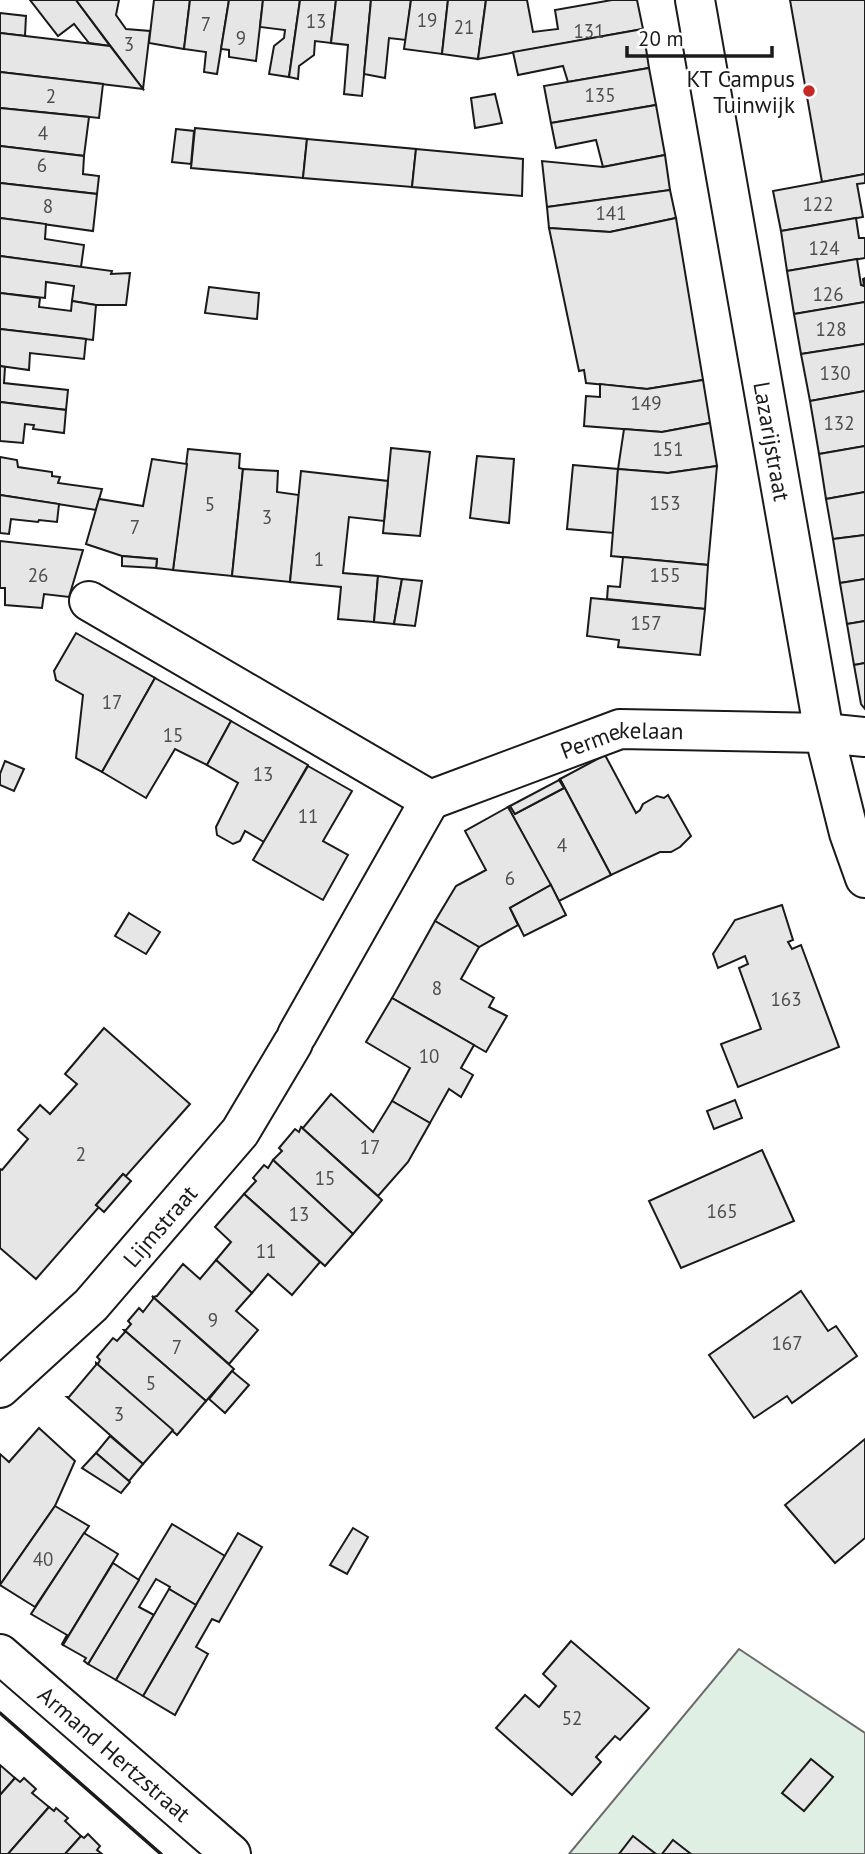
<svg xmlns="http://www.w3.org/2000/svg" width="865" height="1854" viewBox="0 0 865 1854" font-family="'PT Sans',sans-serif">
	<rect width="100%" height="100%" fill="#fff"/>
	<polygon fill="#e0efe3" stroke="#6a6a6a" stroke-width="2" points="739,1649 865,1733 865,1854 569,1854"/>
	<g fill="#e6e6e6" stroke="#1a1a1a" stroke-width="2">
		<polygon points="30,0 76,0 110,46 89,43 74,24 58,36"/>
		<polygon points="76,0 119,0 116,15 126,29 150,31 143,89"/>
		<polygon points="154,0 190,0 184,49 149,43"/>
		<polygon points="190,0 229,0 217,74 204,72 206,52 184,49"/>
		<polygon points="229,0 263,0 256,61 229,57 229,50 221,49"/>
		<polygon points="263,0 300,0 289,77 269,74 274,46 284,38 285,30 260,27"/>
		<polygon points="300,0 336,0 331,43 315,41 314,55 299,66 298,79 289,77"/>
		<polygon points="336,0 371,0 362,96 344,94 348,45 331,43"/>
		<polygon points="371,0 411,0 406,40 389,38 385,78 364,74"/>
		<polygon points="411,0 448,0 442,54 404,49"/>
		<polygon points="448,0 486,0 478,59 442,54"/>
		<polygon points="486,0 527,0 533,32 558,29 555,10 612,0 637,0 643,29 478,59"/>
		<polygon points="790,0 865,0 865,174 822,182"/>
		<polygon points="0,13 26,16 25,36 0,33"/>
		<polygon points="643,29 649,68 568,82 563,66 518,75 513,52"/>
		<polygon points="0,33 110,46 143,89 0,72"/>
		<polygon points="649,68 656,105 551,123 544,86"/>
		<polygon points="0,72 103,84 99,118 0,108"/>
		<polygon points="495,94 502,123 475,128 471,98"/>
		<polygon points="656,105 665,155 603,167 596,140 556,148 551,123"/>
		<polygon points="0,108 89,117 84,156 0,146"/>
		<polygon points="195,128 307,139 303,178 191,168"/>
		<polygon points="176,129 194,131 191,164 172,162"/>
		<polygon points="307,139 416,149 412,187 303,178"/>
		<polygon points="0,146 84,156 83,174 99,176 97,194 0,183"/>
		<polygon points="416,149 523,159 522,196 412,187"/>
		<polygon points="665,155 670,190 547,207 542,161 603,167"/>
		<polygon points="865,174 865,183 857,184 863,217 781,231 773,191"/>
		<polygon points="0,183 97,194 93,231 0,218"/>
		<polygon points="670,190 676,218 610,232 549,228 547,207"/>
		<polygon points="0,218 46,224 45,239 84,245 81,267 0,256"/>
		<polygon points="676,218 703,380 647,389 586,383 584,370 579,371 549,228 610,232"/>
		<polygon points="856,218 859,238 865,238 865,258 787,271 781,231"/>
		<polygon points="0,256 112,271 111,274 130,273 126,305 96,305 72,301 74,286 46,282 45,298 0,293"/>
		<polygon points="857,259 861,285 864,286 863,279 865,278 865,302 794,314 787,271"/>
		<polygon points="209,287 259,293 257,319 205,313"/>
		<polygon points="0,293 40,298 39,307 71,311 72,301 96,305 93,340 0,329"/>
		<polygon points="865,302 865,344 801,354 794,314"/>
		<polygon points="0,329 86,339 84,359 30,353 29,370 0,366"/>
		<polygon points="865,344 865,391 810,401 801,354"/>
		<polygon points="0,366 5,367 4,383 68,390 66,410 0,402"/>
		<polygon points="703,380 710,423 662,432 584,426 586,396 600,397 600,384 647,389"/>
		<polygon points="865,391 865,446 819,454 810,401"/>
		<polygon points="0,402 66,410 64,433 33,429 34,425 25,424 23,443 0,441"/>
		<polygon points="710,423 717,466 668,473 618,469 624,429 662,432"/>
		<polygon points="865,446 865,492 826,499 819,454"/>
		<polygon points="391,448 430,452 420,536 383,533"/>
		<polygon points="188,449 240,454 239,468 243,469 232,576 173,570"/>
		<polygon points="477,456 514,459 509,523 470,518"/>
		<polygon points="0,457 17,460 18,467 52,472 52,476 60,477 58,483 102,489 96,510 0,495"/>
		<polygon points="152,459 187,464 173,570 156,568 157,559 122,556 86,544 99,499 143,506"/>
		<polygon points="573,465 618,469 614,533 567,529"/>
		<polygon points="717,466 708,565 611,556 618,469 668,473"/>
		<polygon points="243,469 278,471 277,492 299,495 290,582 232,576"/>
		<polygon points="301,471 388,481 384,521 349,517 343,573 378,576 374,622 338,619 341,587 290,582"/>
		<polygon points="865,492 865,535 833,539 826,499"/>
		<polygon points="0,495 59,504 57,522 39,520 38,522 11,519 9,534 0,533"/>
		<polygon points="865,535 865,579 840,583 833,539"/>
		<polygon points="0,541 83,550 69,597 44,594 42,608 5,605 5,588 0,588"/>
		<polygon points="122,556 157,559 156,568 122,566"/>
		<polygon points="623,557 708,565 705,609 607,599 608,586 620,587"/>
		<polygon points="378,576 402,579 394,624 374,622"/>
		<polygon points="402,579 422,581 415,626 394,624"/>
		<polygon points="865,579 865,621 847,624 840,583"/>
		<polygon points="591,598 705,609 700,655 618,647 619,640 587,636"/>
		<polygon points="865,621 865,663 854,665 847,624"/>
		<polygon points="76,633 155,678 102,772 76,758 83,695 56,680 54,671"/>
		<polygon points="865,663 865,709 861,704 854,665"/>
		<polygon points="155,678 231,721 207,765 175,749 146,798 102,772"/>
		<polygon points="231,721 308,765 264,842 245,831 240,841 233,844 217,835 216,827 238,783 207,765"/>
		<polygon points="605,755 636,813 640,810 643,804 657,796 664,798 668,795 691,836 680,847 671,852 660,852 611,875 560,779"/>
		<polygon points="5,761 24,769 14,791 0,785 0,774"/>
		<polygon points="308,766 352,791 323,841 348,855 323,900 253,860"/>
		<polygon points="560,779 611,875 559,901 508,807 510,806 515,814 564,788 559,780"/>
		<polygon points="559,780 564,788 515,814 510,806"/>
		<polygon points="508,807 551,885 510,908 518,925 479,947 435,921 456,886 486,870 465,831"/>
		<polygon points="551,885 566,915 524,936 510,908"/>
		<polygon points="782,905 793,940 788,942 792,949 801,945 839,1047 738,1087 721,1044 761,1029 739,968 748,964 745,956 718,968 713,954 735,920"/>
		<polygon points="129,913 160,932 146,954 115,936"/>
		<polygon points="435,921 479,947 461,979 494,998 489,1007 507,1016 486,1052 392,998"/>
		<polygon points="392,998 474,1045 461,1068 473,1075 461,1097 449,1089 430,1123 392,1101 410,1068 366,1042"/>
		<polygon points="104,1028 190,1104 126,1176 123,1174 96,1205 99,1207 36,1279 0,1248 0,1169 2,1170 28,1139 18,1130 40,1105 50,1114 77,1084 65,1074"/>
		<polygon points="331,1094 373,1132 392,1101 430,1123 408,1162 378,1196 301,1127 303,1128"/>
		<polygon points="735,1100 742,1118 714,1129 707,1111"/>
		<polygon points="301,1127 382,1200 353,1234 273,1160 282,1151 279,1148 295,1129 299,1132"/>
		<polygon points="762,1150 794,1221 681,1268 649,1201"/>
		<polygon points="273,1160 353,1234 325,1266 244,1194 256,1181 253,1178 264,1165 268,1168"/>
		<polygon points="123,1174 131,1181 104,1212 96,1205"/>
		<polygon points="244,1194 320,1262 292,1295 268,1274 252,1293 216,1260 231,1242 215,1227"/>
		<polygon points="216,1260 252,1293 236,1311 258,1330 229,1364 153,1297 157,1296 183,1264 200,1279"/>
		<polygon points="801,1291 828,1331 836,1326 857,1356 792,1403 787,1396 754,1418 709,1355"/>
		<polygon points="153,1297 234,1369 206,1401 124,1330 126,1330 131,1324 128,1321 139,1308 143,1312 153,1299"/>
		<polygon points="124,1330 206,1401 177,1435 96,1363 98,1364 100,1360 97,1357 113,1338 117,1341 125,1332"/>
		<polygon points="96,1363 173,1430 143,1464 67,1397 69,1397 96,1365"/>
		<polygon points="232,1371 249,1385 225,1413 209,1399"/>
		<polygon points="39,1428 75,1461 55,1506 0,1585 0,1454 9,1462"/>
		<polygon points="110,1436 143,1464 129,1481 96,1453"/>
		<polygon points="865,1439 865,1538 835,1563 785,1505"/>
		<polygon points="96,1453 130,1482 121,1493 82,1468"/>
		<polygon points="55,1506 89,1526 35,1607 0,1585"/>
		<polygon points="172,1524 225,1556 196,1605 169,1589 170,1587 156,1579 139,1607 154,1615 116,1680 88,1664"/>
		<polygon points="353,1528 368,1537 347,1574 330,1565"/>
		<polygon points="84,1533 118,1554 63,1645 62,1644 67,1635 31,1614"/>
		<polygon points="238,1533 262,1547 219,1622 212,1619 196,1647 208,1654 175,1715 143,1696"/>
		<polygon points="113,1563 139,1580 88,1664 84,1661 86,1658 63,1645"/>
		<polygon points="169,1589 196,1605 143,1696 116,1680"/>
		<polygon points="571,1641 649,1708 620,1740 615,1736 596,1757 601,1762 572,1795 496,1728 525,1695 539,1707 556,1686 543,1674"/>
		<polygon points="811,1759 833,1777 804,1811 782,1793"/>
		<polygon points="0,1765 15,1778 0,1795"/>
		<polygon points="15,1778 20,1782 24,1778 36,1789 32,1793 49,1807 8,1854 0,1854 0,1795"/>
		<polygon points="49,1807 54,1811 56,1808 68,1818 65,1821 81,1836 65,1854 8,1854"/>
		<polygon points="88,1834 100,1846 97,1850 102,1854 65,1854 81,1836 84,1838"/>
		<polygon points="633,1836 656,1854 619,1854"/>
		<polygon points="673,1840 691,1854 662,1854"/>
	</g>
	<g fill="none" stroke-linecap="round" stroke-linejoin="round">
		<defs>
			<g id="minor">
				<path id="s1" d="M695,0l129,733 25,100 16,45"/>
				<path id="s2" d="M89,601l341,199 190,-71 204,4 41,4"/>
				<polyline points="297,1035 430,800"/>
				<path id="s3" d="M0,1388l91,-83 149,-173 53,-89"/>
				<path id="s4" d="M0,1654l231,200"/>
			</g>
		</defs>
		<use href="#minor" stroke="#1a1a1a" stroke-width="42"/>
		<use href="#minor" stroke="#fff" stroke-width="38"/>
		<polyline stroke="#1a1a1a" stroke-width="3.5" points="0,1713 161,1854"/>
	</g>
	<circle fill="#c62828" stroke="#fff" stroke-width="2.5" cx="809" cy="91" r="7"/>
	<g text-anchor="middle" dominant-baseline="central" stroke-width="5" stroke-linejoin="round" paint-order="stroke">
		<g font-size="19" fill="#4d4d4d">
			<text x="427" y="20">19</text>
			<text x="316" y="21">13</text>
			<text x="206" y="24">7</text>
			<text x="464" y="27">21</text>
			<text x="589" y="31">131</text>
			<text x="241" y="38">9</text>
			<text x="129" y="44">3</text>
			<text x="600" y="95">135</text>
			<text x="51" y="96">2</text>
			<text x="43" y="133">4</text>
			<text x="42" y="165">6</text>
			<text x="818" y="204">122</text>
			<text x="48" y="206">8</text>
			<text x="611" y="213">141</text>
			<text x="824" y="248">124</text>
			<text x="828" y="294">126</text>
			<text x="831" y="329">128</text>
			<text x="835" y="373">130</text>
			<text x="646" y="403">149</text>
			<text x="839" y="423">132</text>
			<text x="668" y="449">151</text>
			<text x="665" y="503">153</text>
			<text x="210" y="504">5</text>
			<text x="267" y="517">3</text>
			<text x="135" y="527">7</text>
			<text x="319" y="559">1</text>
			<text x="38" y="575">26</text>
			<text x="665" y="575">155</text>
			<text x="646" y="623">157</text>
			<text x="112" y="702">17</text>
			<text x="173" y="735">15</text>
			<text x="263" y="774">13</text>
			<text x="308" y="816">11</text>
			<text x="562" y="845">4</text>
			<text x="510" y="878">6</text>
			<text x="437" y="988">8</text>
			<text x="786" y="999">163</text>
			<text x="429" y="1056">10</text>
			<text x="370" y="1147">17</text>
			<text x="81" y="1154">2</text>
			<text x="325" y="1178">15</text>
			<text x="722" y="1211">165</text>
			<text x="299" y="1214">13</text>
			<text x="266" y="1251">11</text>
			<text x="213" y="1320">9</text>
			<text x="787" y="1343">167</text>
			<text x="177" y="1347">7</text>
			<text x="151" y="1383">5</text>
			<text x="119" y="1414">3</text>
			<text x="43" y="1559">40</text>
			<text x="572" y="1718">52</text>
		</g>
		<g font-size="23" fill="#1a1a1a" stroke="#fff" text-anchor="end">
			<text x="795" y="78">KT Campus<tspan x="795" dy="26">Tuinwijk</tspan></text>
		</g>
		<g font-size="23" fill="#1a1a1a" stroke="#fff">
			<text stroke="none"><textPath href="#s1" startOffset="448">Lazarijstraat</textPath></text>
			<text stroke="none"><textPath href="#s2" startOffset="598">Permekelaan</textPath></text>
			<text stroke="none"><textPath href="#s3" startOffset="228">Lijmstraat</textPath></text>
			<text stroke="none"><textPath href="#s4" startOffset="152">Armand Hertzstraat</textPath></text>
		</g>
	</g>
	<path d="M627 46v10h145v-10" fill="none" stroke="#1a1a1a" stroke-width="3.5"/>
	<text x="638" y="46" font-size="21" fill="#1a1a1a" stroke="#ffffff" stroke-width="5" paint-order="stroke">20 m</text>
</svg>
